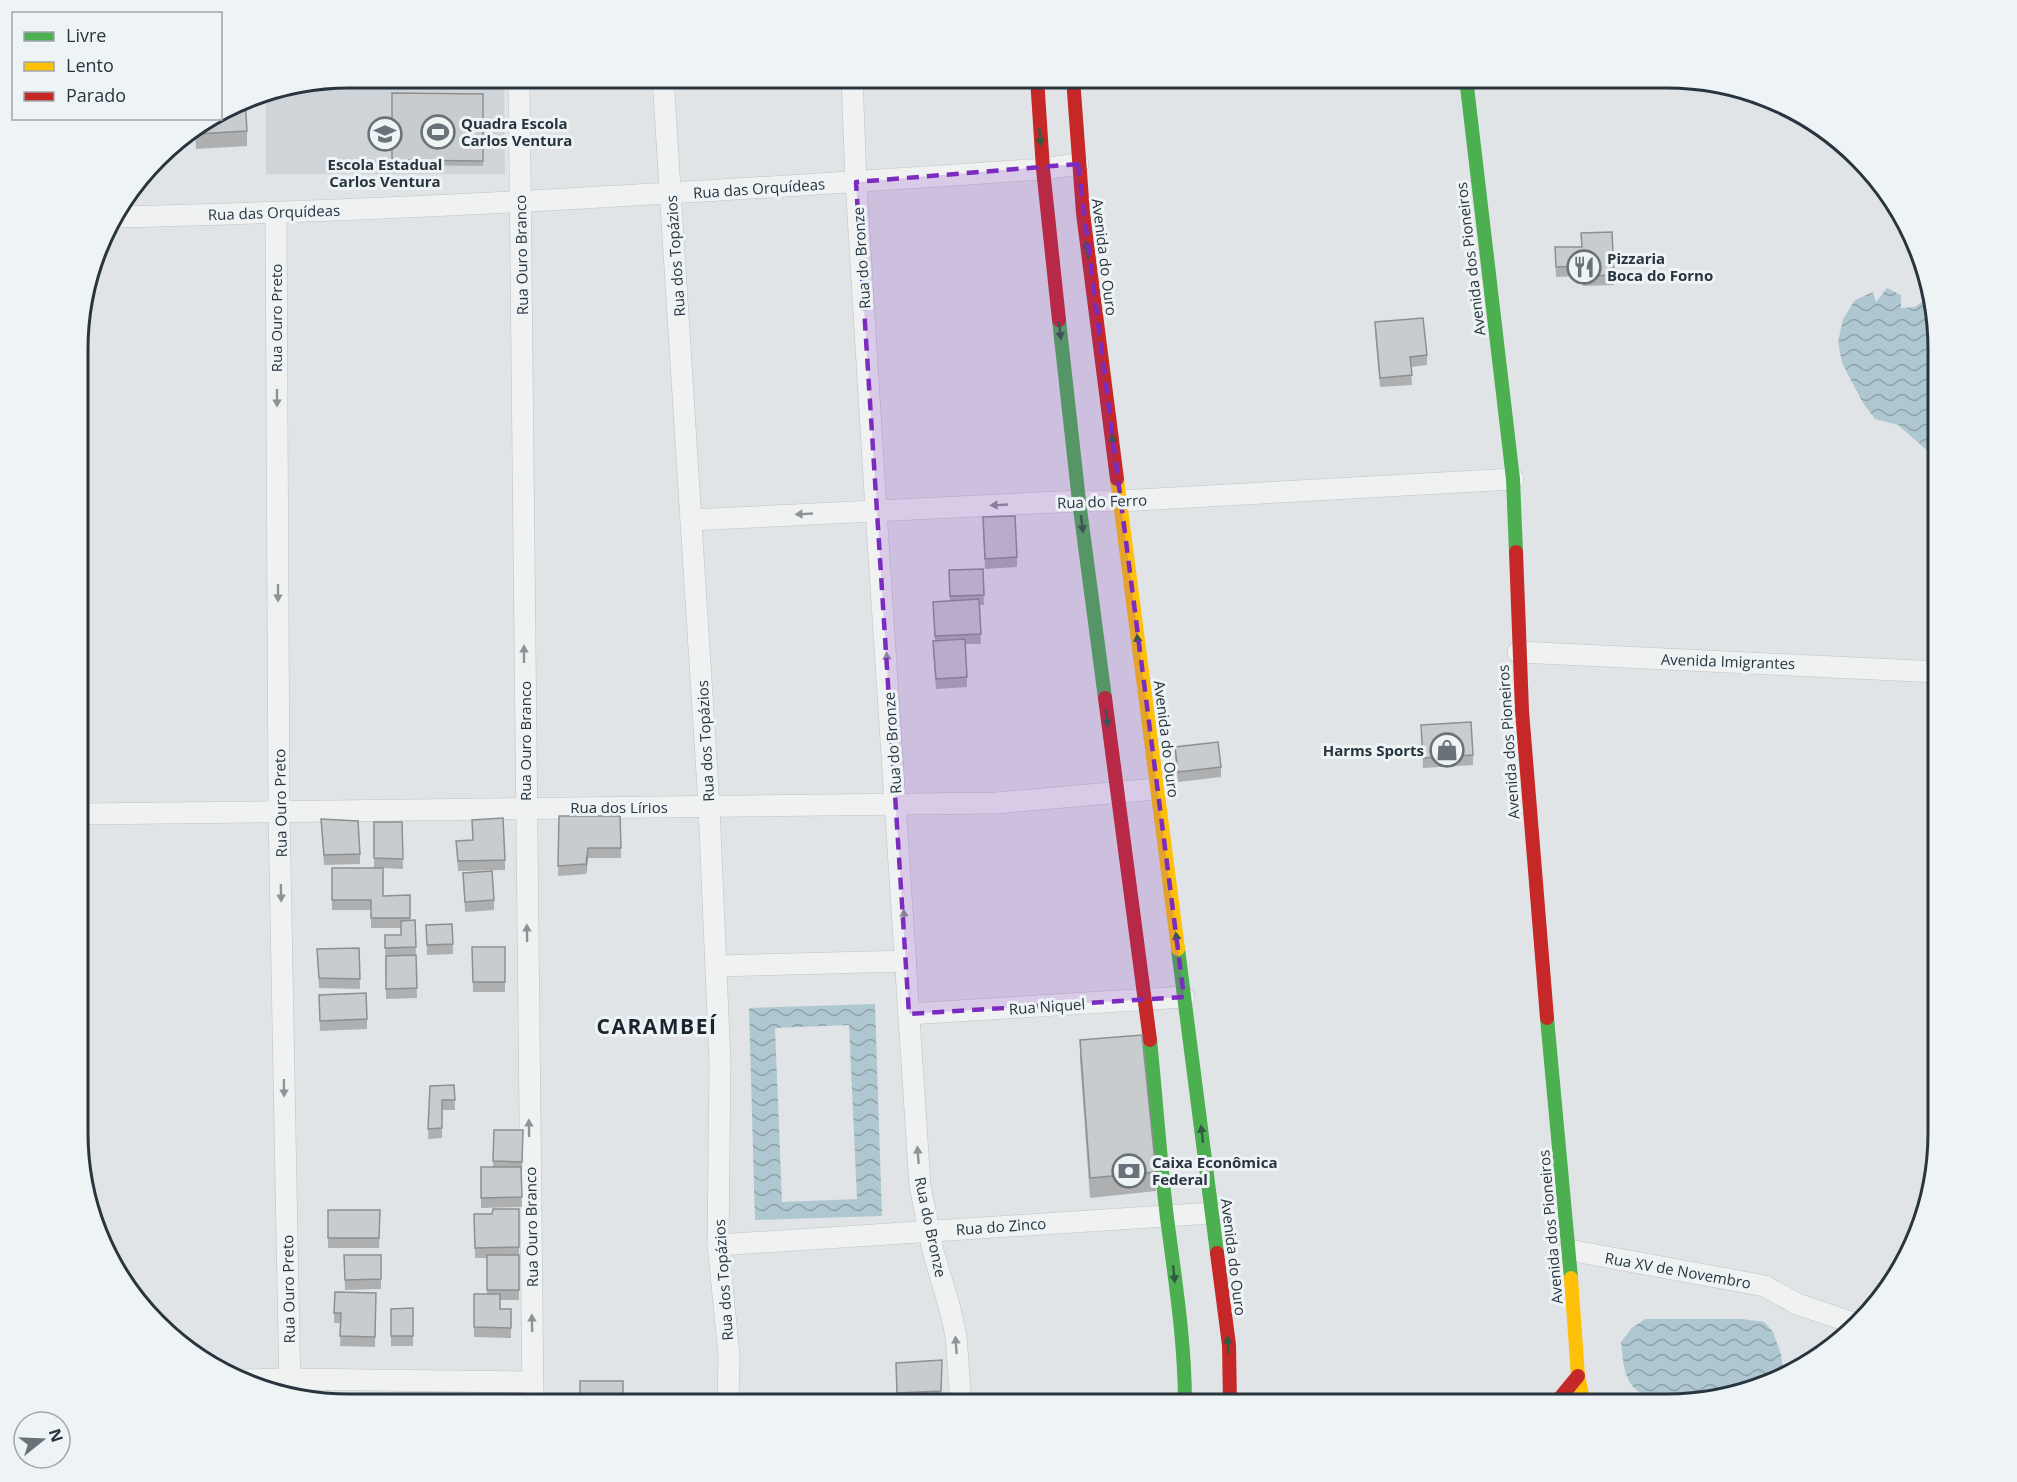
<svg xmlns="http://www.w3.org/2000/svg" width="2017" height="1482" viewBox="0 0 2017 1482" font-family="'Open Sans',sans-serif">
	<defs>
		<pattern id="water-waves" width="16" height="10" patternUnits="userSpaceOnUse" patternTransform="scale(1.5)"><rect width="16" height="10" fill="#afc7d0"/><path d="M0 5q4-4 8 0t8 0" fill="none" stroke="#8ea2aa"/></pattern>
	</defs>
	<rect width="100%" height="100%" fill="#e1e4e6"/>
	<g fill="#cfd4d9">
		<polygon points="350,78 504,78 505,174 266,174 266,95"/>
		<polygon points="522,1391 522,1404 332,1403 325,1402 325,1393"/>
	</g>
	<g fill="url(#water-waves)" fill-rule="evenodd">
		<polygon points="1887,288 1901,295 1901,308 1915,307 1929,297 1938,332 1938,468 1936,467 1928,451 1898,425 1875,419 1863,403 1842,363 1838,342 1843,319 1855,300 1873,292 1876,302"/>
		<path d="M875,1004l7,212 -127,4 -6,-212zM849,1025l8,174 -75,3 -7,-174z"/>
		<path d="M1645,1319h97l22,3 9,10 8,22 3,23c-33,7 -116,35 -145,15 -16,-11 -16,-33 -18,-50l11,-14z"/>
	</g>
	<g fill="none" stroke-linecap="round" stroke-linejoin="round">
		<defs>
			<g id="street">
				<polyline points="519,78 533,1404"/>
				<polyline points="663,78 709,806 720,1063 718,1245 729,1355 728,1404"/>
				<polyline points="852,78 856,182 876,510 920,1186 933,1251 950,1309 956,1336 961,1404"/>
				<polyline points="276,213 279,812 290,1394"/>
				<path d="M116,217c309,-7 618,-27 927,-48l35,-5"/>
				<polyline points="691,520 1079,501 1120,501 1513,479"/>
				<polyline points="1518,652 1938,672"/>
				<polyline points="80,814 996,803 1156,789"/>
				<polyline points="716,966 906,961"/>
				<polyline points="909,1014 1184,997"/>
				<polyline points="718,1245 1212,1213"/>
				<polyline points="1569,1250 1765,1286 1797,1304 1853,1323"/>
				<polyline points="240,1380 290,1379 532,1382"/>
			</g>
		</defs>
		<use href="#street" stroke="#bfc2c4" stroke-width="22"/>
		<use href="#street" stroke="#f0f2f2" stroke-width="21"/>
		<g stroke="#4caf50" stroke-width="14">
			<polyline points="1466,78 1513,479 1516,552"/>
			<polyline points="1059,320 1079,501 1105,698"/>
			<polyline points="1178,949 1217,1253"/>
			<polyline points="1547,1018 1571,1278"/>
			<path d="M1150,1040c6,59 10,119 17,178 8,61 18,124 18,186"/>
		</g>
		<g stroke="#ffc107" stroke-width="14">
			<polyline points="1117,479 1178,949"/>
			<polyline points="1571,1278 1578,1376 1584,1404"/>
		</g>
		<g stroke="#c62828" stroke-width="14">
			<polyline points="1037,78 1043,169 1059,320"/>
			<polyline points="1073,78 1083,213 1117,479"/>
			<polyline points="1516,552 1522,711 1547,1018"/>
			<polyline points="1105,698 1150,1040"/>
			<polyline points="1217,1253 1229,1345 1230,1404"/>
			<polyline points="1555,1404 1578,1376"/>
		</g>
	</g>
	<g fill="#adafb1">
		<polygon points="392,93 483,94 483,166 392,165"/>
		<polygon points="214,118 247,131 247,146 196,149 195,130"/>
		<polygon points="1555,247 1614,275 1614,285 1583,286 1583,276 1556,277"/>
		<polygon points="1375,322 1427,355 1427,365 1411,367 1412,385 1380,387 1375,332"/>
		<polygon points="983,527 1017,557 1017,567 985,569"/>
		<polygon points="983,569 984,605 979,605 981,644 965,644 967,687 936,689 933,651 933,641 935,641 933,602 950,601 949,570"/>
		<polygon points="1421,725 1473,755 1473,765 1423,768"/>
		<polygon points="1175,747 1221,767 1221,777 1178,782 1175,757"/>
		<polygon points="559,816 620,816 621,858 588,858 586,874 558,876"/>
		<polygon points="321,819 360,854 360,864 324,865"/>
		<polygon points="374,822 402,822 403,869 383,868 383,896 410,895 410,920 415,920 417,998 386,999 385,935 401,935 401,928 371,928 371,910 332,910 332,868 374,868"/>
		<polygon points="456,841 505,860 505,870 458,871"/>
		<polygon points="463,873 494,900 494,910 465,912"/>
		<polygon points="452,924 453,954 427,955 426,925"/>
		<polygon points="472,947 505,947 505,992 473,992"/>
		<polygon points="359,948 360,989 319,988 317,949"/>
		<polygon points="319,995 367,1019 367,1029 320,1031"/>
		<polygon points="1080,1040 1156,1172 1156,1191 1090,1198 1080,1060"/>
		<polygon points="454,1085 455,1110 442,1110 442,1138 428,1139 430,1086"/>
		<polygon points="494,1130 523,1130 522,1172 521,1171 522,1207 481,1208 481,1167 493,1167"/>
		<polygon points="519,1209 519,1300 500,1300 500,1309 511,1309 511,1338 474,1337 474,1294 487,1294 487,1258 475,1258 474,1214 492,1214"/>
		<polygon points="328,1210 380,1210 379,1248 328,1248"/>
		<polygon points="344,1255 381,1255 381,1289 345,1290"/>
		<polygon points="335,1292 376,1293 375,1347 340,1346 341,1323 334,1323"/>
		<polygon points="413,1308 413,1346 391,1346 391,1309"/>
		<polygon points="942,1360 941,1404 897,1403 896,1363"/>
	</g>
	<polygon fill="#8d8f90" points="588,848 588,858 586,874 586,864"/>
	<g fill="#c9ccce" stroke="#8d8f90" stroke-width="1.5">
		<polygon points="392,93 483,94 483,161 392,160"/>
		<polygon points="245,99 247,131 196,134 196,130 214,118 220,118 220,114"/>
		<polygon points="1612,232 1614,275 1583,276 1583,266 1556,267 1555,247 1582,247 1581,233"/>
		<polygon points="1423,318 1427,355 1410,357 1412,375 1380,378 1375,322"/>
		<polygon points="1015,516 1017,557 985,559 983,517"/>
		<polygon points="983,569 984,595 950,596 949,570"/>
		<polygon points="979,599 981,634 935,636 933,602"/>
		<polygon points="965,639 967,677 936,679 933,641"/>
		<polygon points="1471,722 1473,755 1423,758 1421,725"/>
		<polygon points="1218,742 1221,767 1178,772 1175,747"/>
		<polygon points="559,816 620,816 621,848 588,848 586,864 558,866"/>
		<polygon points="503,818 505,860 458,861 456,841 473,840 472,820"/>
		<polygon points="321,819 358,821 360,854 324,855"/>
		<polygon points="374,822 402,822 403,859 374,858"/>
		<polygon points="332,868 383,868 383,896 410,895 410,918 371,918 371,900 332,900"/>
		<polygon points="492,871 494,900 465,902 463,873"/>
		<polygon points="415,920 416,947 385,948 385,935 401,935 401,921"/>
		<polygon points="452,924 453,944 427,945 426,925"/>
		<polygon points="472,947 505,947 505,982 473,982"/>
		<polygon points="359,948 360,979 319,978 317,949"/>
		<polygon points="416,955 417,988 386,989 386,956"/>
		<polygon points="366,993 367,1019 320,1021 319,995"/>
		<polygon points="1142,1035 1156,1172 1090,1178 1080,1040"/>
		<polygon points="454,1085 455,1100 442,1100 442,1128 428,1129 430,1086"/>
		<polygon points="494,1130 523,1130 522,1162 493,1161"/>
		<polygon points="481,1167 521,1167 522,1197 481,1198"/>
		<polygon points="493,1209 519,1209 519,1247 475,1248 474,1214 492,1214"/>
		<polygon points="328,1210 380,1210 379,1238 328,1238"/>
		<polygon points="344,1255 381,1255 381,1279 345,1280"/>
		<rect x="487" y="1255" width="32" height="35"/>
		<polygon points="335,1292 376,1293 375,1337 340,1336 341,1313 334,1313"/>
		<polygon points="474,1294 500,1294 500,1309 511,1309 511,1328 474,1327"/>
		<polygon points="413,1308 413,1336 391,1336 391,1309"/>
		<polygon points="942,1360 941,1391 897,1393 896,1363"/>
		<rect x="580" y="1381" width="43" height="23"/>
		<polygon points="413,1396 517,1396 517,1404 413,1403"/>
		<polygon points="908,1399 941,1400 941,1404 907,1404"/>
	</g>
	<defs><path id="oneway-solid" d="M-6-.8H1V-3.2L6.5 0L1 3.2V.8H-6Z" transform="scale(1.5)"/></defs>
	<g fill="#335a43">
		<use href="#oneway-solid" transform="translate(1040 137) rotate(86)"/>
		<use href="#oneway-solid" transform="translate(1087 250) rotate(-97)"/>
		<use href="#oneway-solid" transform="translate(1060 331) rotate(84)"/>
		<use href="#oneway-solid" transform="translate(1113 443) rotate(-97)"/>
		<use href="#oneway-solid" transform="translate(1082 524) rotate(83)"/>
		<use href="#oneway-solid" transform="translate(1138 643) rotate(-97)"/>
		<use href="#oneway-solid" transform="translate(1107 718) rotate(83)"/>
		<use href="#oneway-solid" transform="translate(1177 941) rotate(-98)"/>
		<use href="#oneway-solid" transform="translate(1202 1134) rotate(-97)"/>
		<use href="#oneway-solid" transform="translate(1174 1274) rotate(84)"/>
		<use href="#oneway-solid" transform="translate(1228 1345) rotate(-94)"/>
	</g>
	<g fill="#8c9498">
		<use href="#oneway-solid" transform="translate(277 398) rotate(90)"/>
		<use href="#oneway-solid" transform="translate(999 505) rotate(177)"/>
		<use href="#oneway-solid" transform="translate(804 514) rotate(177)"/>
		<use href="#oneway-solid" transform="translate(278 593) rotate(90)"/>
		<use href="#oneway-solid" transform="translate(524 654) rotate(-90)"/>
		<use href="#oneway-solid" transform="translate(887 661) rotate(-94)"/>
		<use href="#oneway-solid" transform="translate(281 893) rotate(89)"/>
		<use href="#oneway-solid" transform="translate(904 918) rotate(-93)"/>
		<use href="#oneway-solid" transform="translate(527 933) rotate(-91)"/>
		<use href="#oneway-solid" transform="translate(284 1088) rotate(89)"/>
		<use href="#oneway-solid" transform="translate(529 1128) rotate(-91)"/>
		<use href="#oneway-solid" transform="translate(918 1155) rotate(-94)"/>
		<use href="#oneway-solid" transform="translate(532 1323) rotate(-91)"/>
		<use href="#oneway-solid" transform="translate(956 1345) rotate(-94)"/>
	</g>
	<path fill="#7b2cbf" fill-opacity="0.2" stroke="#7b2cbf" stroke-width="4.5" stroke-dasharray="12 8" stroke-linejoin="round" d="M1078,164l106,833 -275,17 -53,-832z"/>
	<defs>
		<symbol id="stadium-ring" viewBox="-11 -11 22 22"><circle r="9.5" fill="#eef3f5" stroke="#697279" stroke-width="1.5"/><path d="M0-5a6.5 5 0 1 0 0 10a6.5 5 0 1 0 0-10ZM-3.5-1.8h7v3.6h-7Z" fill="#697279"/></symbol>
		<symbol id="school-ring" viewBox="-11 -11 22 22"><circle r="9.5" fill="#eef3f5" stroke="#697279" stroke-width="1.5"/><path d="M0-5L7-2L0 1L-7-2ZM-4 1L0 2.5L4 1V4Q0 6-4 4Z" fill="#697279"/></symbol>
		<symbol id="restaurant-ring" viewBox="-11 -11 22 22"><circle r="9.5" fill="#eef3f5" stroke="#697279" stroke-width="1.5"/><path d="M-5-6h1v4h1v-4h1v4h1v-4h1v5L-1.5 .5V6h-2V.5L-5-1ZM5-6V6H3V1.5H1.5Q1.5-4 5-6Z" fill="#697279"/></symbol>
		<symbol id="shop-ring" viewBox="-11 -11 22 22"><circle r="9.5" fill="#eef3f5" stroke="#697279" stroke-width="1.5"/><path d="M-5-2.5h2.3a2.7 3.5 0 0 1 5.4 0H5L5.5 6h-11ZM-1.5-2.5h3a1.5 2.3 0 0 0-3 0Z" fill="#697279"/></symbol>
		<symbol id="bank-ring" viewBox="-11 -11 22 22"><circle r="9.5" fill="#eef3f5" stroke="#697279" stroke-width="1.5"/><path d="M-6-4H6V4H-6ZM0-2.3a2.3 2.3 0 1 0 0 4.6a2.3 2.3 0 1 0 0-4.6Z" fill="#697279"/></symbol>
	</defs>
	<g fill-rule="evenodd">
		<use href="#stadium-ring" x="419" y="113" width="38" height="38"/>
		<use href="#school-ring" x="366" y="115" width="38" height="38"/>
		<use href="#restaurant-ring" x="1565" y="248" width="38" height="38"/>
		<use href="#shop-ring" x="1428" y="731" width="38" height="38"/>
		<use href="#bank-ring" x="1110" y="1152" width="38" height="38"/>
	</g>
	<g text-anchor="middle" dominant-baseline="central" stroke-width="6" stroke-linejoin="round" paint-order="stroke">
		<g font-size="15" font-weight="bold" fill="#28353e" stroke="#eef3f5" text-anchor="start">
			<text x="461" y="123">Quadra Escola<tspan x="461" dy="17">Carlos Ventura</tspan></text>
			<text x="385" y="164" text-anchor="middle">Escola Estadual<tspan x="385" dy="17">Carlos Ventura</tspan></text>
			<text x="1607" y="258">Pizzaria<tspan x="1607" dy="17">Boca do Forno</tspan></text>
			<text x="1424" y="750" text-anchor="end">Harms Sports</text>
			<text x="1152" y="1162">Caixa Econômica<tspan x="1152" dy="17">Federal</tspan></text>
		</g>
		<g font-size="15" fill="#28353e" stroke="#eef3f5">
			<text transform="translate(759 188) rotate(-4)">Rua das Orquídeas</text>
			<text transform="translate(274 212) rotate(-2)">Rua das Orquídeas</text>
			<text transform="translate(521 255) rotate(-91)">Rua Ouro Branco</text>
			<text transform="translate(675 256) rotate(-94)">Rua dos Topázios</text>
			<text transform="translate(1105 257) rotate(83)">Avenida do Ouro</text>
			<text transform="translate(861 258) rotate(-94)">Rua do Bronze</text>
			<text transform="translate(1470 259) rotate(-97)">Avenida dos Pioneiros</text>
			<text transform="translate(276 318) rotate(-90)">Rua Ouro Preto</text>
			<text transform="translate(1102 501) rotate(-2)">Rua do Ferro</text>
			<text transform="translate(1728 661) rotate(2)">Avenida Imigrantes</text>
			<text transform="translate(1167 739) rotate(83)">Avenida do Ouro</text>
			<text transform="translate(525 741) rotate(-90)">Rua Ouro Branco</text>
			<text transform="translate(705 741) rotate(-93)">Rua dos Topázios</text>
			<text transform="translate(1508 742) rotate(-94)">Avenida dos Pioneiros</text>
			<text transform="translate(892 743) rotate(-94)">Rua do Bronze</text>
			<text transform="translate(280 803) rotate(-91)">Rua Ouro Preto</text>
			<text x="619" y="807">Rua dos Lírios</text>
			<text transform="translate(1047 1006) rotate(-4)">Rua Niquel</text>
			<text transform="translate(1001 1226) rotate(-4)">Rua do Zinco</text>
			<text transform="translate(531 1227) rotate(-91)">Rua Ouro Branco</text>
			<text transform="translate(931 1227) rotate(78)">Rua do Bronze</text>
			<text transform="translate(1550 1227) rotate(-95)">Avenida dos Pioneiros</text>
			<text transform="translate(1234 1257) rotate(83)">Avenida do Ouro</text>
			<text transform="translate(1678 1270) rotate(10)">Rua XV de Novembro</text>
			<text transform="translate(723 1280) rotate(-94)">Rua dos Topázios</text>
			<text transform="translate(288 1289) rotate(-91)">Rua Ouro Preto</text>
		</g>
		<g font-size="21" font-weight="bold" letter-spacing="1.5" fill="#1a262f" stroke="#eef3f5">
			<text x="657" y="1026">CARAMBEÍ</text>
		</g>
	</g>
	<path d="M0 0H2017V1482H0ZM349 88H1667A261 261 0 0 1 1928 349V1133A261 261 0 0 1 1667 1394H349A261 261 0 0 1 88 1133V349A261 261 0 0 1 349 88Z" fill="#eef3f5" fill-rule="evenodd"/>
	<path fill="none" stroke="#28353e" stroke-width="3" d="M349 88H1667A261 261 0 0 1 1928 349V1133A261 261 0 0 1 1667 1394H349A261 261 0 0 1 88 1133V349A261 261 0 0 1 349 88Z"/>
	<rect x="12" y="12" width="210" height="108" fill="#eef3f5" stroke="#9fa7ac" stroke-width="1.5"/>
	<rect x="24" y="32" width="30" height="9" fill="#4caf50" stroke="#9fa7ac" stroke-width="1.5"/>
	<text x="66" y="42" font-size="18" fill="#28353e">Livre</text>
	<rect x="24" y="62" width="30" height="9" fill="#ffc107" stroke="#9fa7ac" stroke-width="1.5"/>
	<text x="66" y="72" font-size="18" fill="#28353e">Lento</text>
	<rect x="24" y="92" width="30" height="9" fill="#c62828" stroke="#9fa7ac" stroke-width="1.5"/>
	<text x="66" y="102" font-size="18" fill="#28353e">Parado</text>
	<g transform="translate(42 1440) rotate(72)"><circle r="28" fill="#eef3f5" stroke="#9fa7ac" stroke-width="1.5"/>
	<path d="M0-4.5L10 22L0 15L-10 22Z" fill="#697279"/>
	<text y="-9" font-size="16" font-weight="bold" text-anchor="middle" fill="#28353e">N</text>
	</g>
</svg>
